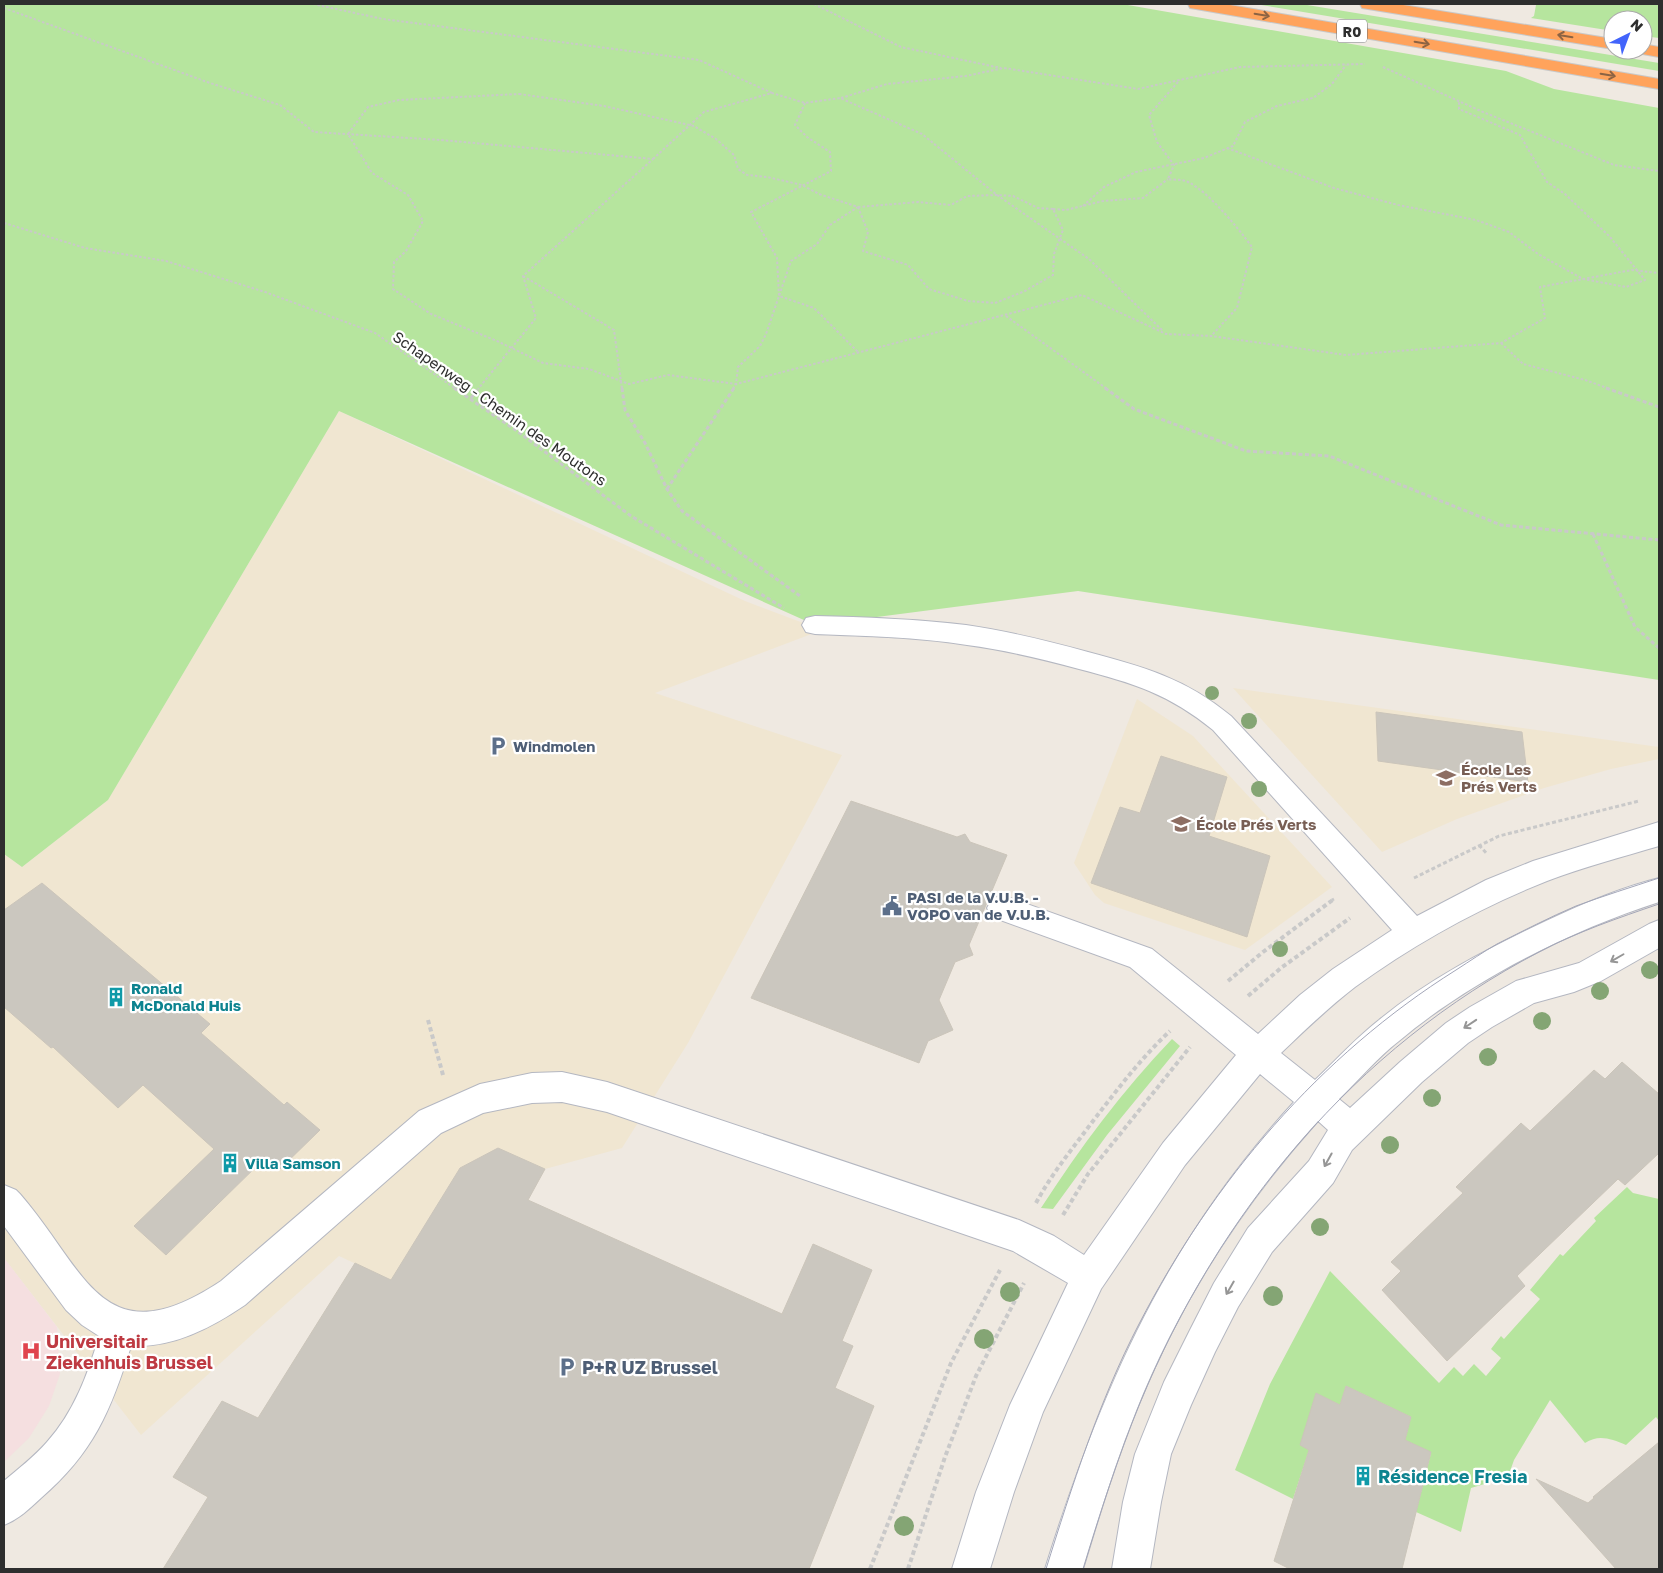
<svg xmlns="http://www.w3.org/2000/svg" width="1663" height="1573" viewBox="0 0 1663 1573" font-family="'Golos Text',sans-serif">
	<rect width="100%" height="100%" fill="#efe9e1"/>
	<g fill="#f0e6d1">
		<polygon points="339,411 745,601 822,630 655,693 842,755 688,1043 622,1148 545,1169 498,1148 460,1168 391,1280 339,1256 141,1435 4,1258 4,854 22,867 108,800"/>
		<polygon points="1233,688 1659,747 1659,759 1611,769 1544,788 1457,819 1382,852"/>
		<polygon points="1137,699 1193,736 1332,887 1245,950 1104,903 1095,895 1074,863"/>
	</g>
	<polygon fill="#f5dfe0" points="4,1258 57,1327 60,1374 49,1406 29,1438 4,1462"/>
	<g fill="#b6e59e">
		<polygon points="4,4 1122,4 1506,71 1554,89 1659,108 1659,680 1078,591 815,625 339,411 108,800 22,867 4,854"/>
		<polygon points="1255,4 1301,4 1659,63 1659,71"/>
		<polygon points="1527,4 1659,4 1659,38 1643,36 1643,20 1613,20 1613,31 1531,18 1534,16 1536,5"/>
		<path d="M1172,1039l8,7 -73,89 -54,74 -12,-1c39,-60 81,-117 131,-169z"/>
		<path d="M1627,1187l6,6 26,6v222l-3,-4 -30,28c-15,-6 -27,-11 -41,-2l-35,-43 -36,60 -6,17 -37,11 -10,44 -45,-20 15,-59 -26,-13 6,-23 -65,-31 -6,19 -24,-11 -15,51 8,5 -16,49 -58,-29 35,-86 60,-113 109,112 15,-16 9,9 11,-12 12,12 15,-18 -10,-9 10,-13 3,3 36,-40 -10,-9 30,-36 3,2 33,-35 -2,-3z"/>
	</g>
	<g fill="#cbc7bf" stroke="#cbc5ba">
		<polygon points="1376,712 1522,732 1528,782 1378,761"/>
		<polygon points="1161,756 1227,777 1209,836 1270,856 1247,937 1091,883 1120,807 1140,813"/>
		<polygon points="851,801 957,837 965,834 970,842 1007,855 969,945 973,955 955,962 939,1000 953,1030 928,1041 919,1063 751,998"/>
		<polygon points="42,883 210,1024 201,1033 284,1105 287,1102 320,1130 280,1169 266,1157 166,1255 134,1226 214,1149 143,1085 118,1108 53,1047 51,1048 4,1007 4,910"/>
		<polygon points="1622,1062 1659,1094 1659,1153 1625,1185 1618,1179 1517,1276 1525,1286 1447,1361 1382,1290 1401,1271 1391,1262 1463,1193 1456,1187 1521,1123 1530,1131 1594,1070 1605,1079"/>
		<polygon points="498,1148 545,1169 528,1200 782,1314 813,1244 872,1270 842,1341 853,1346 835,1388 874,1406 809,1569 163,1569 208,1497 173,1477 222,1401 258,1418 355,1263 391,1280 460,1168"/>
		<polygon points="1346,1386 1411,1417 1405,1440 1431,1452 1402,1569 1290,1569 1274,1561 1309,1450 1300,1445 1316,1393 1340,1405"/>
		<polygon points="1659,1442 1659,1569 1616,1569 1536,1479 1588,1503 1594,1498 1593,1497"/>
	</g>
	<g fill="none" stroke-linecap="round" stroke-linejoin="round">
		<defs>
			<path id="minor" d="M815,616c50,1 101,3 151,9 41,6 82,16 122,27 56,15 97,26 143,64l186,200 69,-36 47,-19 126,-39v24c-37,11 -76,21 -112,35 -68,27 -133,63 -192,106 -26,20 -50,43 -74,66l34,27c21,-20 41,-42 64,-60 50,-41 108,-71 167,-99 36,-17 74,-33 113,-43v24c-88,28 -189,79 -260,139 -22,17 -40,39 -60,58l11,9 50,-46 46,-39 24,-16 46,-26 63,-18 70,-39 10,-4v28l-58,33 -27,11 -40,11 -42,24 -24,16 -46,39 -70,68 -19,33 -61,69 -34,55 -23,45 -24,53 -20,49 -10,48 -11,67h-38l11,-67 12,-48 29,-72 27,-54 23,-45 34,-55 61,-67 19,-31 -10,-9c-77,86 -140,184 -182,290 -21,52 -37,105 -53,158h-38c56,-179 120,-327 249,-467l-34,-28 -75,91 -84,124 -58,123 -29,80 -24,77h-38l24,-77 34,-87 58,-122 -55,-32 -406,-139 -45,-10 -30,1 -49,10 -42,20 -196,172c-34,23 -72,43 -114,41 -20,65 -38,107 -90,152 -12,11 -22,21 -37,27v-44c14,-12 30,-24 43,-39 27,-30 41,-68 52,-106l-17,-11 -16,-15 -62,-84v-41l12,5 4,4c67,77 82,166 201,87l198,-170 61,-27 52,-11 30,-1 45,10 412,138 35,16 30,19 79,-112 73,-88 -106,-88 -138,-50 -5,-9 5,-9 10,-4 150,54 106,85 42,-39 33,-26 59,-39 -179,-200c-44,-36 -80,-47 -134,-61 -37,-10 -74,-19 -112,-24 -50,-8 -101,-9 -152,-11l-9,-2 -4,-7 4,-7z"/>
			<g id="highway">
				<polygon points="1188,4 1224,4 1659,79 1659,89 1196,9 1190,8"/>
				<polygon points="1360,4 1397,4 1613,39 1613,49 1368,9 1362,8"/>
				<polygon points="1643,44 1659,47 1659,57 1637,53 1635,50 1643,50"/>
			</g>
		</defs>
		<use href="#minor" stroke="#b4b7c1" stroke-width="2"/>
		<use href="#highway" stroke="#c9c9c9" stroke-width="2"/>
		<g stroke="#c9c9c9" stroke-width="2" stroke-dasharray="2.5 2" stroke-linecap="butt">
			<polyline points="313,4 383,19 699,60 772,93"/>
			<polyline points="814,4 901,47 1001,68"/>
			<polyline points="4,8 210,83 280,105 314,132 441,140 653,159 523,276 536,318 478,389"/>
			<polyline points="1383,67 1483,112 1614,165 1659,171"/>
			<path d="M1178,82l-29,33 8,27 17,23 -6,14c6,1 14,0 20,3 21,10 50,46 64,65l-15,61 -26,28"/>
			<polygon points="519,94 604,106 694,126 716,139 734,155 738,169 747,175 767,177 802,185 819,194 858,207 830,225 817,244 791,261 766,334 760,346 738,367 736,384 668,375 629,384 589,369 543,363 497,341 431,314 393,289 394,262 406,251 423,221 408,195 372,173 348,134 368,107 399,100"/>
			<polyline points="841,98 887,84 966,76 1004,68 1138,89 1240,67 1365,64"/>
			<polyline points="805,103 795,125 807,137 830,152 831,171 751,212 777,258 779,296 814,308 859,353"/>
			<polyline points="1227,148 1334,188 1398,205 1476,220 1509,232 1538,254 1583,279 1626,287 1645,280 1610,237 1565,194 1547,182 1520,135 1459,109 1459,101"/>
			<polyline points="653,159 704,112 772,93 805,103 840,98 922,134 997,195 1089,259 1163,331"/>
			<polyline points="1083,206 1104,187 1136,172 1204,158 1233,146 1245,122 1277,106 1313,98 1332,84 1346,65"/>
			<polyline points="858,207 868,232 863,251 908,265 929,289 968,301 995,303 1025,291 1053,275 1054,254 1063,230 1053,209"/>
			<polyline points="858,207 918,202 951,205 967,196 997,195 1013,196 1038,208 1053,209"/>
			<polyline points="1053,209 1066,210 1103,201 1143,198 1168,179"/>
			<polyline points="4,223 85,248 166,261 265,292 375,333 456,389"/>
			<polyline points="523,276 614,330 622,389"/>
			<polyline points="1006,316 1107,389"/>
			<polyline points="1501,343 1523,364 1585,380 1610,389"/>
			<polyline points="733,389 736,384 1082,295 1166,334 1211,336 1346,355 1501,343 1545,318 1540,287 1632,270 1659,273"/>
		</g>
		<g stroke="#c9c9c9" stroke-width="3" stroke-dasharray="4 2.5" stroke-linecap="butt">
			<polyline points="454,388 517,431 631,516 784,608"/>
			<polyline points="622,388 625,410 645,443 667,489 682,511 800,596"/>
			<polyline points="1105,388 1134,409 1246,451 1329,456 1501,525 1659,540"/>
			<polyline points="1606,388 1659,407"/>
			<polyline points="471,398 479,388"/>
			<polyline points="667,489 734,388"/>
			<polyline points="1593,534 1635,627 1659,648"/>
			<polyline points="1479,845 1487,854"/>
			<polyline points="1414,878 1499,836 1639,801"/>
			<polyline points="1332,900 1334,899"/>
		</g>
		<g stroke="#c9c9c9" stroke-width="4" stroke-dasharray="4.5 3" stroke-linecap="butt">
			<polyline points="1228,981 1263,952 1334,899"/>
			<polyline points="1248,996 1281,968 1350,918"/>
			<polyline points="428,1020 443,1075"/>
			<path d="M1036,1203c16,-30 37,-55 57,-82 24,-31 48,-63 77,-90"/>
			<polyline points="1063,1215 1088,1174 1190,1047"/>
			<polyline points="870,1569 951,1363 1000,1270"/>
			<polyline points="908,1569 945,1457 976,1376 1024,1283"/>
		</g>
		<use href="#minor" fill="#fff" fill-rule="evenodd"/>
		<use href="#highway" fill="#ffa35c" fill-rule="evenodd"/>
		<g stroke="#a3a6b8" stroke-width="1">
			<path d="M1046,1569c26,-83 53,-168 93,-245 74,-143 180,-268 317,-354 14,-9 27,-18 41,-26 26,-13 53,-27 79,-38 27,-10 56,-19 83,-28"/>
			<path d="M1083,1569c17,-56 35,-112 57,-166 79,-191 215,-355 399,-451 38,-20 79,-34 120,-48"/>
		</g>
	</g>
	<g fill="#84a574">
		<circle cx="1212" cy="693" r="7"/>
		<circle cx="1249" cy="721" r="8"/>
		<circle cx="1259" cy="789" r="8"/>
		<circle cx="1280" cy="949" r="8"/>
		<circle cx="1650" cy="970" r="9"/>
		<circle cx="1600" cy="991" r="9"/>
		<circle cx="1542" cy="1021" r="9"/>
		<circle cx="1488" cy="1057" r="9"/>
		<circle cx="1432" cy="1098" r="9"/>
		<circle cx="1390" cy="1145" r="9"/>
		<circle cx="1320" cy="1227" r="9"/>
		<circle cx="1010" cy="1292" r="10"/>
		<circle cx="1273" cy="1296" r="10"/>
		<circle cx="984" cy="1339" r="10"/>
		<circle cx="904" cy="1526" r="10"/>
	</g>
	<defs><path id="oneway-shaft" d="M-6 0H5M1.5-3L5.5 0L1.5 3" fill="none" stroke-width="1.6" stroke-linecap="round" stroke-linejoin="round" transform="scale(1.25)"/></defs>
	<g stroke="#8c6343">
		<use href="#oneway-shaft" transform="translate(1262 15) rotate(10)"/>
		<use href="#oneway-shaft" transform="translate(1565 36) rotate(-171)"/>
		<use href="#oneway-shaft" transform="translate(1422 43) rotate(10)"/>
		<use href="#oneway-shaft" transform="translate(1608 75) rotate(10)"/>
	</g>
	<g stroke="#969696">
		<use href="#oneway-shaft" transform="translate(1617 958) rotate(150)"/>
		<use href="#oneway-shaft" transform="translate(1470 1024) rotate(146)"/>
		<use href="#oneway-shaft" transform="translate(1328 1160) rotate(119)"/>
		<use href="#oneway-shaft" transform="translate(1230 1288) rotate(120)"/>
	</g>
	<defs>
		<symbol id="parking-bare" viewBox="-9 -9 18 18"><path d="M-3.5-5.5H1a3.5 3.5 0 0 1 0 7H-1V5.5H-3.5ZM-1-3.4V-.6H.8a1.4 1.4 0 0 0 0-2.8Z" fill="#5c6f8a" stroke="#fff" stroke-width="2.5" paint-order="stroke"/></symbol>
		<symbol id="school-bare" viewBox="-9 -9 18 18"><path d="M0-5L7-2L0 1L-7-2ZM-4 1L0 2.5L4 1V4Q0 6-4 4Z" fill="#8d6e63" stroke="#fff" stroke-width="2.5" paint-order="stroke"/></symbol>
		<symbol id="civic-bare" viewBox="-9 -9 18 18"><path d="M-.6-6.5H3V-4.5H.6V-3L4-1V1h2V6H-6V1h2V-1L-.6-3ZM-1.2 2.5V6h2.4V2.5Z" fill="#5c6f8a" stroke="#fff" stroke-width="2.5" paint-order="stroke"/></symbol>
		<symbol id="building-bare" viewBox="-9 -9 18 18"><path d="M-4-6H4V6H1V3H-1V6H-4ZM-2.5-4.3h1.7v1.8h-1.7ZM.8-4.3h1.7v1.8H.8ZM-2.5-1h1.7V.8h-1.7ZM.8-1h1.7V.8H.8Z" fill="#0f9aa8" stroke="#fff" stroke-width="2.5" paint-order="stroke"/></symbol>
		<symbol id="hospital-bare" viewBox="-9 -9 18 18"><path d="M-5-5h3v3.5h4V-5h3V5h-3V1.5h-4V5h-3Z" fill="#e0444e" stroke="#fff" stroke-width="2.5" paint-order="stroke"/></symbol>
	</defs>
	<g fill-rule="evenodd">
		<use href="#parking-bare" x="484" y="732" width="28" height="28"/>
		<use href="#school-bare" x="1432" y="764" width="28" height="28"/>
		<use href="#school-bare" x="1167" y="810" width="28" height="28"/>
		<use href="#civic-bare" x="878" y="892" width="28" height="28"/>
		<use href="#building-bare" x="102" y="983" width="28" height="28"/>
		<use href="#building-bare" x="216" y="1149" width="28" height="28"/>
		<use href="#hospital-bare" x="17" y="1337" width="28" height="28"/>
		<use href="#parking-bare" x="553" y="1353" width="28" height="28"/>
		<use href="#building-bare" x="1349" y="1462" width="28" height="28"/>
	</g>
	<g text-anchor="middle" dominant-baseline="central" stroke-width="4.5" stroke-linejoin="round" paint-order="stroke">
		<rect fill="#fff" stroke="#6d6d6d" stroke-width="1" x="1337" y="19.5" width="30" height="23" rx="4"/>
		<g font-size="14" font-weight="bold" fill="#2e2e2e">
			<text x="1352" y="31">R0</text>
		</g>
		<g font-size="15" fill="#2e2e2e" stroke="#fff">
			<text transform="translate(500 408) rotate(35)">Schapenweg - Chemin des Moutons</text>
		</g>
		<g font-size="15" font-weight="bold" fill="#4e5e75" stroke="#fff" text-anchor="start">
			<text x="513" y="746">Windmolen</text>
			<text x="907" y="897">PASI de la V.U.B. -<tspan x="907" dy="17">VOPO van de V.U.B.</tspan></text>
		</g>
		<g font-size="15" font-weight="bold" fill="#785e54" stroke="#fff" text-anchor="start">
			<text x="1461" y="769">École Les<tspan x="1461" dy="17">Prés Verts</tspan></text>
			<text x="1196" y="824">École Prés Verts</text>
		</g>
		<g font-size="15" font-weight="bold" fill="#0d838f" stroke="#fff" text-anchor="start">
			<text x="131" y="988">Ronald<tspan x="131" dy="17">McDonald Huis</tspan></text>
			<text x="245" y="1163">Villa Samson</text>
		</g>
		<g font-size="18" font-weight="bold" fill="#be3a42" stroke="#fff" text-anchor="start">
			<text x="46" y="1341">Universitair<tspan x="46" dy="21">Ziekenhuis Brussel</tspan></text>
		</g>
		<g font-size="18" font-weight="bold" fill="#4e5e75" stroke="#fff" text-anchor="start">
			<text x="582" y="1367">P+R UZ Brussel</text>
		</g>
		<g font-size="18" font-weight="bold" fill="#0d838f" stroke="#fff" text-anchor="start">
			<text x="1378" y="1476">Résidence Fresia</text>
		</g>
	</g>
	<rect width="1663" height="1573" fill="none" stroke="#2e2e2e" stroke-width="10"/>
	<g transform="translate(1628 35) rotate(42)"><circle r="24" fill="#ffffff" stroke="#ababab"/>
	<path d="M0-4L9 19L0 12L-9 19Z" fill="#4264fb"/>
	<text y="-8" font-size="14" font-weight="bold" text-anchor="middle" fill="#2e2e2e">N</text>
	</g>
</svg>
